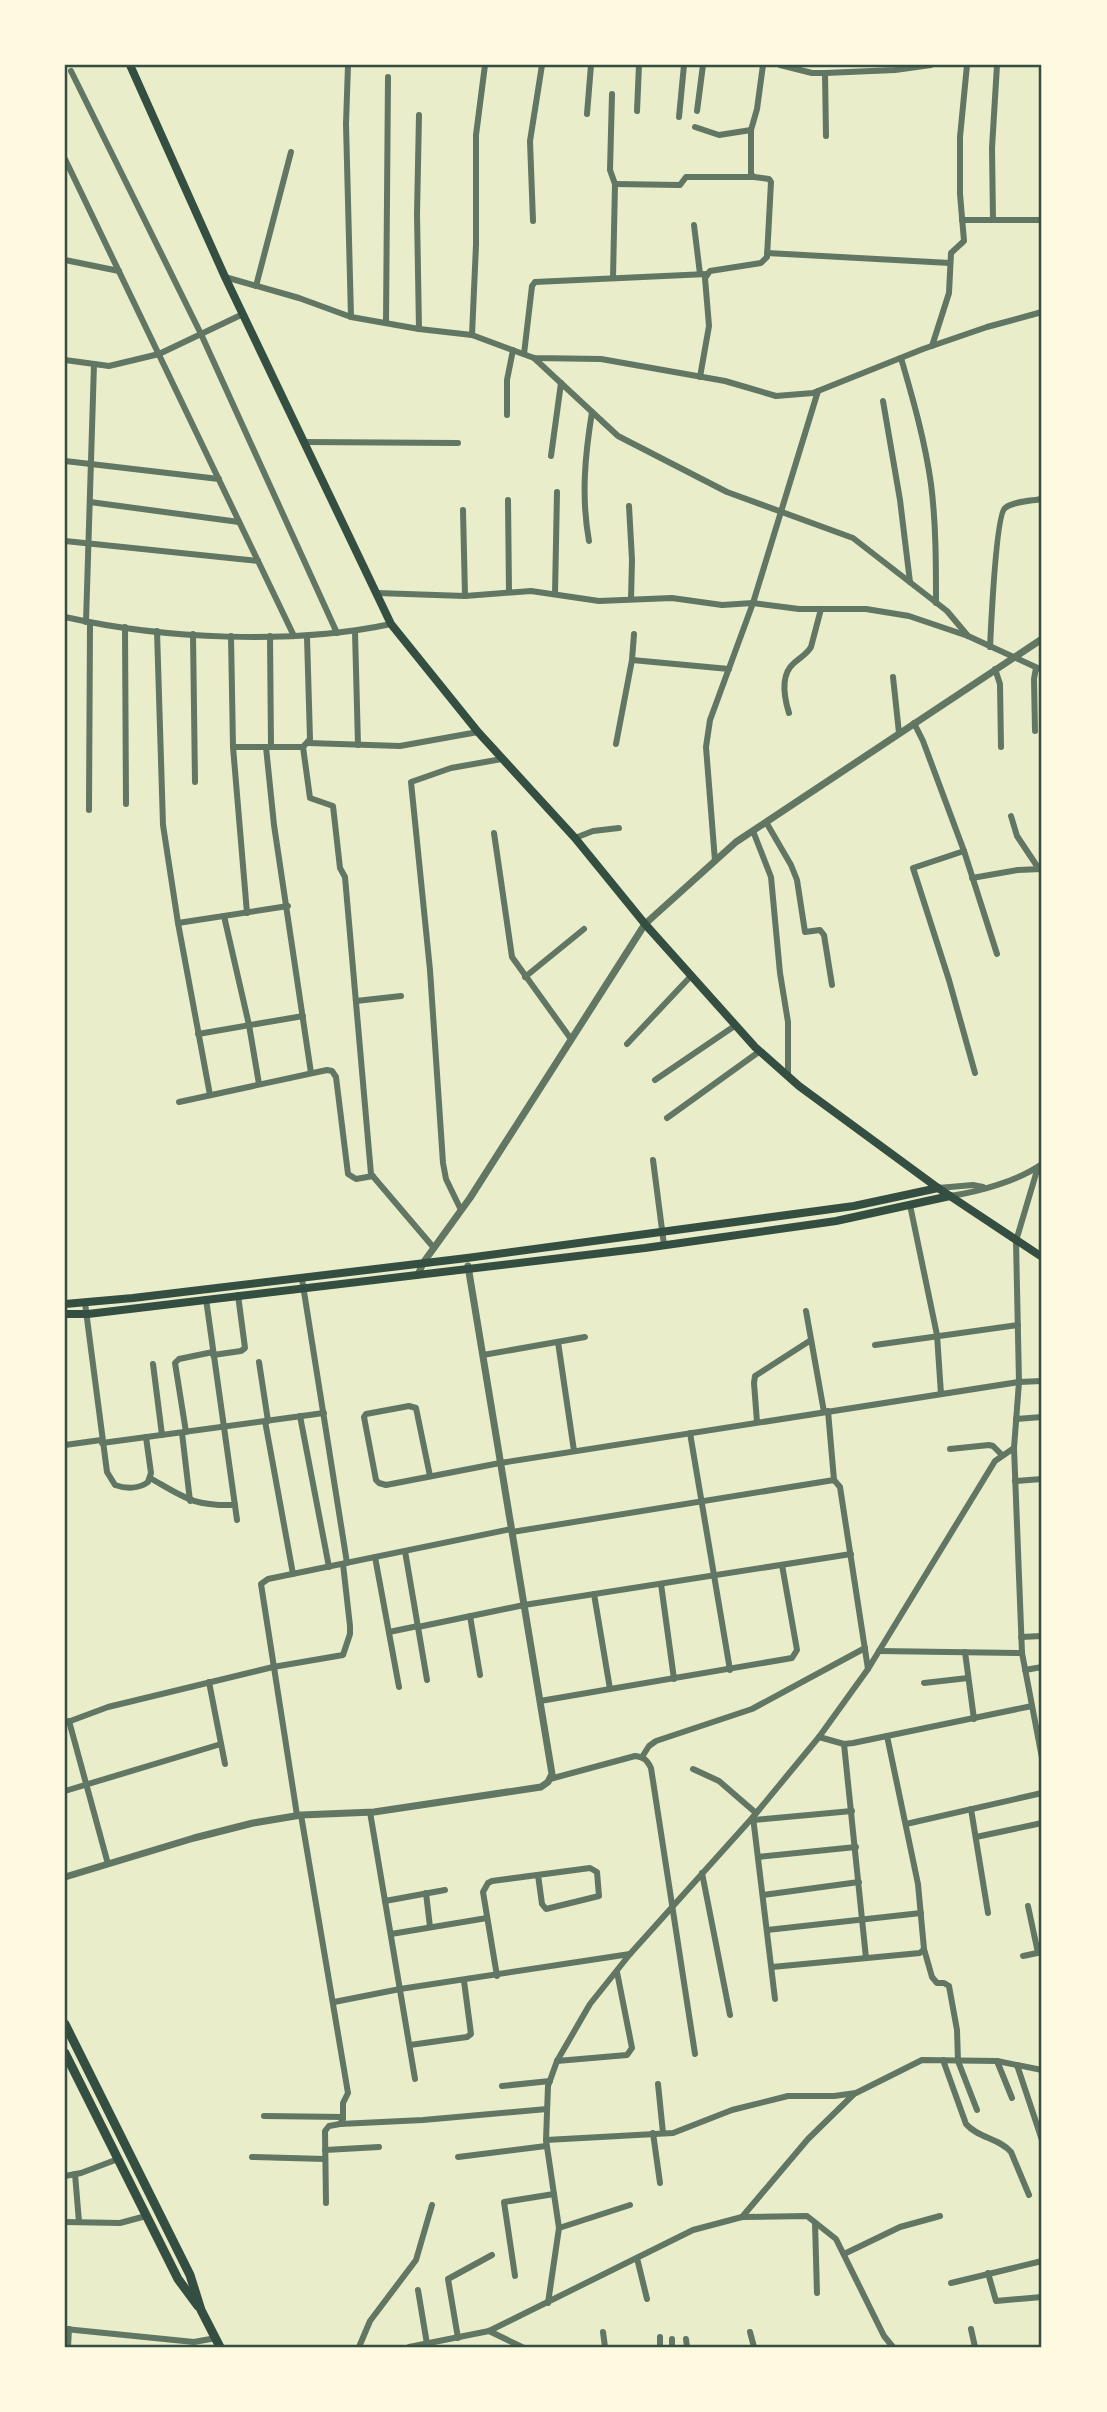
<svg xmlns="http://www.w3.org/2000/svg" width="1107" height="2412" viewBox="0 0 1107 2412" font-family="'Work Sans',sans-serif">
	<rect width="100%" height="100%" fill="#e9edc9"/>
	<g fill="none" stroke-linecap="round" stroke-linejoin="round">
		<g stroke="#617663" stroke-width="6">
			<polyline points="348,65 346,124 351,317"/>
			<polyline points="780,65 812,73 825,73 895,70 931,65"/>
			<polyline points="71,71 201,334 337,633"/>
			<polyline points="825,73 826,136"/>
			<polyline points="612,94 610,170 615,184 613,278"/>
			<polyline points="637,111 639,65"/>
			<polyline points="697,111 703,65"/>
			<polyline points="587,114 591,65"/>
			<polyline points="419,115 417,214 419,329"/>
			<polyline points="679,117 684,65"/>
			<polyline points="695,127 719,135 751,130"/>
			<polyline points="65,159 294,636"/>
			<polyline points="615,184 680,185 686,177 754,177"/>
			<polyline points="962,220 1042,220"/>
			<polyline points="993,220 992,148 997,65"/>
			<polyline points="533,221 530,141 542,65"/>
			<polyline points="694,225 700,274"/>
			<polyline points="767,253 950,263"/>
			<polyline points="65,260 119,271"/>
			<polyline points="225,277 299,298 351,317 419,329 472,335 534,358 601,359 725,381 776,396 813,393 923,349 987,327 1042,312"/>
			<polyline points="256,286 291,152"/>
			<polyline points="386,323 388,77"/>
			<polyline points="472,335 476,245 476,135 485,65"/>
			<polyline points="932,346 949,293 951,253 964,241 960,194 960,137 967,65"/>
			<polyline points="524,354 532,286 535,282 707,274"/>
			<polyline points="534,358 618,436 727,492 853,538 947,611 968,636"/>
			<path d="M901,358c12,41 24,83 30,126 5,39 5,79 5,119"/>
			<polyline points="65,360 109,366 159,354 243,314"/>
			<polyline points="700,377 709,326 705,278 710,271 761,263 767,257 771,182 769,179 754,177 751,174 751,130 757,109 763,65"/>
			<polyline points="883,401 900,500 910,582"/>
			<polyline points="507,415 507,380 513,350"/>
			<polyline points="305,442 458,443"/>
			<polyline points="551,456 561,383"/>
			<polyline points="65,461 219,479"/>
			<polyline points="508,500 509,592"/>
			<polyline points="90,502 239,522"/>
			<polyline points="629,506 632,560 631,599"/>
			<polyline points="463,510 465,596"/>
			<polyline points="65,541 258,561"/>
			<path d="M589,541c-8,-44 -4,-86 3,-129"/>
			<polyline points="377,593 465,596 531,591 599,601 672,598 722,605 753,603 799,609 866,609 909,616 968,636 1042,670"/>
			<polyline points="555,594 557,492"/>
			<path d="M65,617c98,22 227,28 326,7"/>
			<polyline points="86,622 94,364"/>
			<polyline points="125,627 126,804"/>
			<polyline points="157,631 163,825 178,923 210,1095"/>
			<polyline points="355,632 358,745"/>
			<polyline points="193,634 195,782"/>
			<polyline points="231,636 233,747 247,913"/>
			<polyline points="270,636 271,747"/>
			<path d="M990,647c1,-20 6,-132 15,-139 9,-7 27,-7 37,-9"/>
			<polyline points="632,660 729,669"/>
			<polyline points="995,669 1000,684 1001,747"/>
			<polyline points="893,677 899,733"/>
			<path d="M789,713c-5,-16 -9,-38 5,-50 7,-6 13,-9 17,-16l10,-38"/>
			<polyline points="914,723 923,741 964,851 997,954"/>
			<polyline points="1035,731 1034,679 1036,668"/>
			<polyline points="308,743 400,746 478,732"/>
			<polyline points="616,744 632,660 634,634"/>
			<polyline points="233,747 303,747 310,739 307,637"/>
			<polyline points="266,747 274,825 311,1073"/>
			<polyline points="303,747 310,798 333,806 340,868 345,877 371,1174 434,1248"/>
			<polyline points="89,810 90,623"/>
			<polyline points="1011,816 1017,836 1039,869"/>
			<polyline points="766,822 791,865 797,880 805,932 820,930 824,935 832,985"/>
			<polyline points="753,831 771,877 780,973 788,1022 788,1076"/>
			<polyline points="494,833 512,957 571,1039"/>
			<polyline points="575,838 593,831 619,828"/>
			<polyline points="964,851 913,868 949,980 975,1073"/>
			<polyline points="715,861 706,747 710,720 753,603 818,391"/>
			<polyline points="972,878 1018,870 1042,869"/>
			<polyline points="224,916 249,1025 259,1084"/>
			<polyline points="178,923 288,906"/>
			<polyline points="525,977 584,929"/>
			<polyline points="356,1001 401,996"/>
			<polyline points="198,1034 303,1016"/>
			<polyline points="627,1044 691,976"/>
			<polyline points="655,1080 736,1025"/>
			<polyline points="179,1102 327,1070 332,1071 336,1077 348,1174 356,1179 373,1176"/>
			<polyline points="667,1118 760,1051"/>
			<polyline points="653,1160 664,1245"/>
			<polyline points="1038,1167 1016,1241 1019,1382 1014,1448 1022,1653 1042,1758"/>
			<polyline points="938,1188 973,1185 983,1187"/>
			<path d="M950,1196c28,-4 68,-15 92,-32"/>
			<polyline points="910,1205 937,1335 941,1394"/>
			<polyline points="461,1210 446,1179 443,1163 430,970 411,782 451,768 502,759"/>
			<polyline points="302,1279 347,1563"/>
			<polyline points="206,1299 237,1520"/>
			<path d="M85,1303l22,169 8,13c11,4 24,4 33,-3l3,-9 -5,-36"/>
			<polyline points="806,1311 824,1412"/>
			<polyline points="558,1342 574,1451"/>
			<polyline points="875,1345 1018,1325"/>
			<polyline points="213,1355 241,1351 245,1348 238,1295"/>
			<polyline points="483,1355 585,1337"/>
			<polyline points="259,1362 268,1421"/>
			<polyline points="153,1364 162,1435"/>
			<polyline points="828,1411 834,1480"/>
			<polyline points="300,1416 329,1567"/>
			<polyline points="1016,1419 1042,1417"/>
			<polyline points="265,1421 293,1574"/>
			<polyline points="757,1422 754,1383 755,1376 811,1340"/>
			<polyline points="186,1432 175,1363 179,1359 213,1352"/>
			<polyline points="182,1433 190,1501"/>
			<polyline points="690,1433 730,1670"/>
			<polyline points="102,1443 324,1413"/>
			<polyline points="65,1445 101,1440"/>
			<polyline points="950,1449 989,1445 993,1446 1002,1455"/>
			<polyline points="430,1476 416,1408 409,1406 366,1414 364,1417 376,1480 379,1483 386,1485 500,1463 1019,1382 1042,1381"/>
			<path d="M150,1478c35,20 43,28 85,27"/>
			<polyline points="1015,1481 1042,1479"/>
			<polyline points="512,1532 834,1480 840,1487 868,1669"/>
			<polyline points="405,1551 427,1680"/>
			<polyline points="375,1557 399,1687"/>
			<polyline points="661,1584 674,1679"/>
			<polyline points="594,1594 610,1689"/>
			<polyline points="470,1616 480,1675"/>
			<polyline points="418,1627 524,1605 851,1554"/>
			<polyline points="389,1632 418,1626"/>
			<polyline points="1021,1637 1042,1636"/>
			<polyline points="879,1651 1022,1653"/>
			<polyline points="965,1652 974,1719"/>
			<polyline points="1025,1670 1042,1667"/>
			<polyline points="209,1682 225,1764"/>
			<polyline points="924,1683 968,1678"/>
			<polyline points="540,1701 792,1658 797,1650 782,1565"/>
			<polyline points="69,1721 108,1864"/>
			<polyline points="65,1723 108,1707 273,1667 343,1655 350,1634 350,1626 343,1564"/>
			<polyline points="819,1737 844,1744 853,1743 1032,1706"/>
			<polyline points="844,1744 866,1958"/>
			<polyline points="642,1757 649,1746 656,1741 752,1709 865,1648"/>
			<polyline points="693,1769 719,1781 756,1813"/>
			<path d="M550,1779l85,-23c9,1 12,4 16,12l44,286"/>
			<polyline points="65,1791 221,1744"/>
			<polyline points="971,1809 988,1913"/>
			<polyline points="370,1812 415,2079"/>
			<polyline points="297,1815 261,1584 268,1579 511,1529"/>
			<polyline points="301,1815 348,2093 343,2103 343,2119 340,2124 329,2126 325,2131 326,2203"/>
			<polyline points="753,1817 775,1999"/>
			<polyline points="754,1820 852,1811"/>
			<polyline points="906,1824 1042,1793"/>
			<polyline points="976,1837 1042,1823"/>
			<polyline points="758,1857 856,1847"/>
			<polyline points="702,1873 730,2015"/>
			<polyline points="426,1893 430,1927"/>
			<polyline points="763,1895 859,1882"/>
			<polyline points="385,1901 445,1890"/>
			<polyline points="1028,1906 1038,1953"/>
			<polyline points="767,1930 921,1913"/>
			<polyline points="391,1934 487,1918"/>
			<polyline points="924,1949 932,1977 937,1983 944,1983 949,1986 957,2030 958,2061 977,2110"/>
			<polyline points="1023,1956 1042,1952"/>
			<polyline points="772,1967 920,1953 924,1949 918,1884 887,1736"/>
			<polyline points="497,1976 483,1892 488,1883 492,1881 590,1868 597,1872 599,1896 546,1909 542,1904 538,1875"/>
			<polyline points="334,2002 400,1989 630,1954"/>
			<polyline points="410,2045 467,2037 471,2034 464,1981"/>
			<path d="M943,2060l23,64c12,14 33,14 45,28l18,43"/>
			<polyline points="557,2061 627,2055 632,2048 617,1972"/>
			<polyline points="997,2061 1012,2098"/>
			<polyline points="1017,2065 1042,2140"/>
			<polyline points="658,2084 663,2133"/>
			<polyline points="502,2086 550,2081"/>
			<polyline points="264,2116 343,2117"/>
			<polyline points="340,2124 423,2120 547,2109"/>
			<polyline points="653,2133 660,2183"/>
			<polyline points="546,2140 673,2133 732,2110 788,2096 834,2096 856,2093 922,2060 997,2061 1042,2070"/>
			<polyline points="325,2150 379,2147"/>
			<polyline points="252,2157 325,2159"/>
			<polyline points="458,2157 546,2146"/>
			<polyline points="75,2174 79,2222"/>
			<polyline points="65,2176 81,2173 118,2159"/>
			<polyline points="742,2217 808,2139 854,2094"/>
			<polyline points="65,2222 120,2223 146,2216"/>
			<polyline points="815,2223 817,2293"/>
			<polyline points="559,2228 630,2205"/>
			<polyline points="844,2254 900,2227 940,2216"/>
			<polyline points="637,2258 647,2299"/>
			<polyline points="988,2273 996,2301 1042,2297"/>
			<polyline points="515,2276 504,2202 554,2194"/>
			<polyline points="951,2283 1042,2261"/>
			<polyline points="418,2290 427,2344"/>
			<polyline points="548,2303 559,2228 546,2140 548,2086 557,2061 590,2004 630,1954 753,1817 819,1737 868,1669 995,1461 1014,1448"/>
			<polyline points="65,2329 194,2342 216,2338"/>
			<polyline points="971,2329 975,2347"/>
			<polyline points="489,2331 522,2347"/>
			<polyline points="603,2332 605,2347"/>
			<polyline points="750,2332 754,2347"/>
			<polyline points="660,2337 660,2347"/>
			<polyline points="458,2338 448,2279 492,2255"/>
			<polyline points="672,2339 672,2347"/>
			<polyline points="686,2339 687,2347"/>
			<polyline points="68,2347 69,2329"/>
			<polyline points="359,2347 370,2321 416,2260 432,2205"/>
			<polyline points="409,2347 489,2331 693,2230 742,2217 807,2216 836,2239 884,2336 893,2347"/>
			<polyline points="1041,2347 1042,2347"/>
		</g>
		<g stroke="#617663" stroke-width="7">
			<polyline points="418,1275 423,1263 470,1198 645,924 736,842 1042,639"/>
			<polyline points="65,1877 194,1838 253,1823 301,1815 374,1812 541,1787 548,1782 552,1774 468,1266"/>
		</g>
		<g stroke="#344e41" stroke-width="8">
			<polyline points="130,65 225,277 391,624 478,732 575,838 645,924 755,1047 799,1086 938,1188 1042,1257"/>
			<polyline points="65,1304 133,1298 467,1258 854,1206 938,1188"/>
			<polyline points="65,1314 88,1314 645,1248 836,1221 950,1196"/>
		</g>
		<g stroke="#344e41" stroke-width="9">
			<polyline points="65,2024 190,2275 201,2310 220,2347"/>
			<polyline points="65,2053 178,2279 198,2306"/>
		</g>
	</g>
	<rect width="1107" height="2412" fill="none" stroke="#fefae0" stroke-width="133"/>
	<rect x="66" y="66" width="974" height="2280" fill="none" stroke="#344e41" stroke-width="2.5"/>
</svg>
